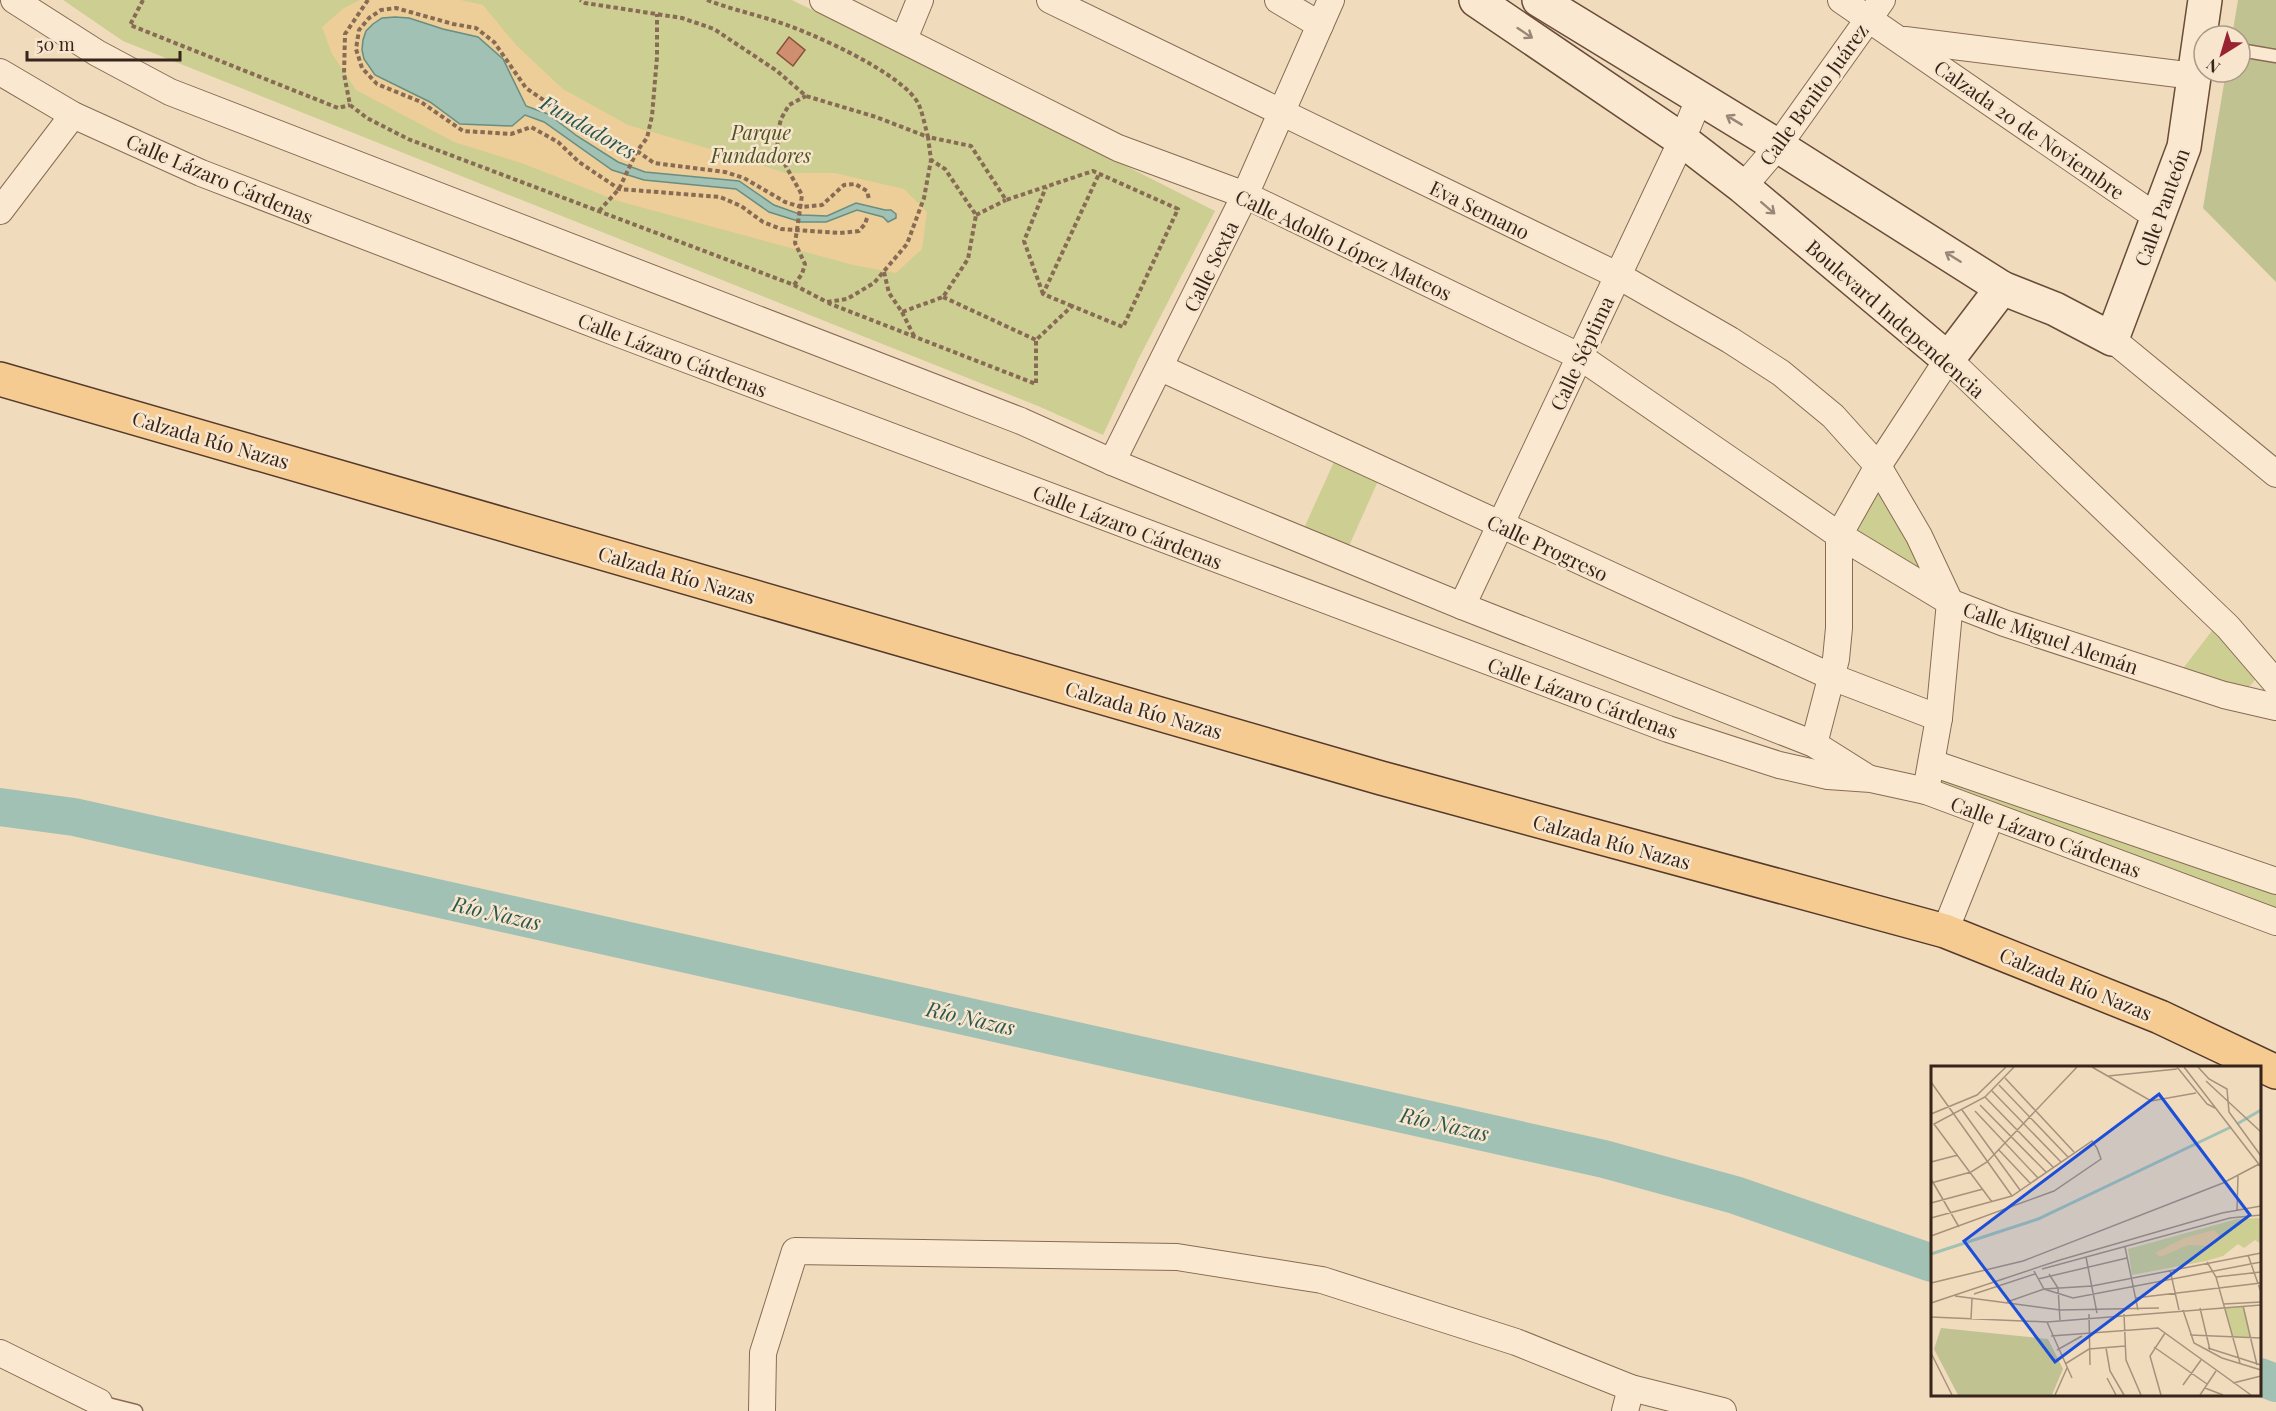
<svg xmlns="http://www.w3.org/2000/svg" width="2276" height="1411" viewBox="0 0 2276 1411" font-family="'Playfair Display',serif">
	<rect width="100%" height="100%" fill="#f0dbbd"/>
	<g fill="#cdce91">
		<polygon points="63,0 792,0 980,92 1215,211 1139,358 1103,435 1038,406 123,41"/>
		<polygon points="1338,453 1382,472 1345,555 1300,537"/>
		<polygon points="1879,491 1935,587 1851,535"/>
		<polygon points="2218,623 2261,673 2242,695 2178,675"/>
		<polygon points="1939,768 2276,883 2276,920 1934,792"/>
	</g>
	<polygon fill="#edcd98" points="360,0 461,0 483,5 516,45 563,89 628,125 731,155 785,173 835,173 904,189 927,212 922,249 896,273 853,265 618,201 524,164 454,142 356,90 332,54 322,27 344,8"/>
	<polygon fill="#c1c291" points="2238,0 2276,0 2276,282 2203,208 2226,72 2240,72 2240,36 2232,36"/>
	<polygon fill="#a1c1b4" stroke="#688e81" stroke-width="1.5" points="395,17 409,18 443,29 478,37 503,59 526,106 548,114 577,136 618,162 645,172 739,181 774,205 802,215 827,216 856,203 885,210 891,210 896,214 896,218 888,222 883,217 857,210 826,222 801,222 769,212 736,189 644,180 612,170 544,122 525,115 512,126 460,124 430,102 375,75 364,59 362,50 363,40 366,31 373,24 382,18"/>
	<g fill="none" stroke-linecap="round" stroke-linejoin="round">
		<g stroke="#a1c1b4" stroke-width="38">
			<polyline points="0,807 74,817 1604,1159 1735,1195 1932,1263"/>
			<polyline points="2260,1377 2276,1383"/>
		</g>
	</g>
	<polygon fill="#d08e71" stroke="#88503a" stroke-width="1.5" points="789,37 805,50 793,66 777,53"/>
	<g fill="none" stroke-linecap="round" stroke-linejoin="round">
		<defs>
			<g id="lane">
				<polyline points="2240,50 2276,56"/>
				<polyline points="100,1402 136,1411"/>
			</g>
			<g id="street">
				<polyline points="14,0 97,53 170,92 1021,421 1112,462 1462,606 1814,744 1868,778"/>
				<polyline points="823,0 1118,148 1245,195 1579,356 1839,535 1950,602 2004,623 2224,695 2276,707"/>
				<polyline points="1050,0 1617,275 1730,340 1781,373 1833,416 1878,466 1919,536 1950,602 1939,718 1926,791"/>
				<polyline points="1278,0 1320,25"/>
				<polyline points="1841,0 2158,218"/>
				<polyline points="904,39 920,0"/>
				<polyline points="1905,40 2194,76"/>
				<polyline points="0,72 73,115 201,173 622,335 1668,729 1779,765 1828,776 1871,779 1926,791 2276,922"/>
				<polyline points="1743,187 1778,146 1882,0"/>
				<polyline points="0,211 73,115"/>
				<polyline points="2112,339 2276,474"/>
				<polyline points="1161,368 1832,677 1939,718"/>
				<polyline points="1112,462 1245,195 1331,0"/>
				<polyline points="1462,606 1682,140 1699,99"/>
				<polyline points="1814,744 1836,659 1839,628 1839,535 1878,466 1948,359 2228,627 2276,683"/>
				<polyline points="1932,763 2276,881"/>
				<polyline points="1945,931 1991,816"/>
				<polyline points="0,1353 99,1402 102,1411"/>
				<polyline points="762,1411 763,1353 795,1251 1177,1257 1322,1280 1516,1342 1631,1388 1723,1411"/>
				<polyline points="1625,1411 1631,1388"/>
			</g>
			<g id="secondary">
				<polyline points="1476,0 1682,140 1743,187 1948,359 2002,288"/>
				<polyline points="1539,0 1778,146 2002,288 2055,309 2112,339 2184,147 2205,0"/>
			</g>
			<polyline id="primary" points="0,379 1381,778 1945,931 2160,1017 2276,1072"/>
		</defs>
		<use href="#lane" stroke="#886b55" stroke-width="15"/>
		<use href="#street" stroke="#886b55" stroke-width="28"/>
		<use href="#secondary" stroke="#6a4c39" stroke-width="36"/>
		<use href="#primary" stroke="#553a2a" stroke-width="36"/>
		<g stroke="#886b55" stroke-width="4" stroke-dasharray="4.5 3" stroke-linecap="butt">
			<polyline points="143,0 130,25 338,108 350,105"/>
			<polyline points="368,0 345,34 344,74 350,105 367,118 408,139 794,285 827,302 847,299 874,283 907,244 924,198 931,160 928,137 876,117 806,96 777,71 714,29 682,18 585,3 580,0"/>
			<path d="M707,0c23,9 47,14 71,22 32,10 127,52 141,83 4,10 6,21 9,32l43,9 35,54 87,-29 85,38 -55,118 -51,-21 -36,34v44l-208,-81"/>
			<polyline points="599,211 619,189 637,151 647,138 652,116 657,57 657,14"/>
			<polyline points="976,215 1006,200"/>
			<polyline points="867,218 865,224 859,231 840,233 781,229 763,222 741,206 720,197 619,189 579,162 558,142 531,127 511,134 463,131 421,102 377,84 362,68 356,49 359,30 369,18 381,10 396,8 453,24 476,28 494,42 526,88 609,145 637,151 654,163 725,172 744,178 785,202 801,207 822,205 844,185 855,184 867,191 869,199"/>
			<polyline points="884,272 889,293 902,312 943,297 968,259 976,215 945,169 931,160"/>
			<polyline points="794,285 802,274 805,264 795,243 802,195 778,152 777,135 781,119 789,105 806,96"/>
			<polyline points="1043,294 1024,241 1046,187"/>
			<polyline points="943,297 1036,340"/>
			<polyline points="1072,306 1043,294 1099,174"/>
			<polyline points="902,312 914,336"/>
		</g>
		<use href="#lane" stroke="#fae9d0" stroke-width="12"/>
		<use href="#street" stroke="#fae9d0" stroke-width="26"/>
		<use href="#secondary" stroke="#fae9d0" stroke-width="33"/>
		<use href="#primary" stroke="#f6cb92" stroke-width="33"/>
	</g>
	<defs><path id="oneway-shaft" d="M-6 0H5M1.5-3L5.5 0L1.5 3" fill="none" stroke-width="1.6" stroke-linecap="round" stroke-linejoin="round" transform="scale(1.5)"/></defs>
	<g stroke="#988776">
		<use href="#oneway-shaft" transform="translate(1525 33) rotate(34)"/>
		<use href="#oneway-shaft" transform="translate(1734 120) rotate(-149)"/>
		<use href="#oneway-shaft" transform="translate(1768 208) rotate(41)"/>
		<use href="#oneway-shaft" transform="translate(1953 257) rotate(-148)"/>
	</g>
	<g text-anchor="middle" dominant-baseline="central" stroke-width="5" stroke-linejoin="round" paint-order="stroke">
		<g font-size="20" fill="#37251b" stroke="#f7e6cd">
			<text transform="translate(1813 94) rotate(-54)">Calle Benito Juárez</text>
			<text transform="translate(2030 129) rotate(35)">Calzada 20 de Noviembre</text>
			<text transform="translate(220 178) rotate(23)">Calle Lázaro Cárdenas</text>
			<text transform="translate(2161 207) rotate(-70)">Calle Panteón</text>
			<text transform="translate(1480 209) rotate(26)">Eva Semano</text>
			<text transform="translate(1344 244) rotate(25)">Calle Adolfo López Mateos</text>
			<text transform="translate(1210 266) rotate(-64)">Calle Sexta</text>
			<text transform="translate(1896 318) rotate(41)">Boulevard Independencia</text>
			<text transform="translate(1581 353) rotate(-65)">Calle Séptima</text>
			<text transform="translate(673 354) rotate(21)">Calle Lázaro Cárdenas</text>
			<text transform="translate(211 439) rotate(16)">Calzada Río Nazas</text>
			<text transform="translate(1128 526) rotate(21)">Calle Lázaro Cárdenas</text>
			<text transform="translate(1548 547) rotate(25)">Calle Progreso</text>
			<text transform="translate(677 574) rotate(16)">Calzada Río Nazas</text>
			<text transform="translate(2051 637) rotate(19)">Calle Miguel Alemán</text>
			<text transform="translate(1583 697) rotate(20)">Calle Lázaro Cárdenas</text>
			<text transform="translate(1144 709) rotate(16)">Calzada Río Nazas</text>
			<text transform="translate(2046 836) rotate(20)">Calle Lázaro Cárdenas</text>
			<text transform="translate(1612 841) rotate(15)">Calzada Río Nazas</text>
			<text transform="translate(2076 983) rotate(22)">Calzada Río Nazas</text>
		</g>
		<g font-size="20" font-style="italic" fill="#4d5421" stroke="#f7e6cd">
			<text x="761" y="131">Parque<tspan x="761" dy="23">Fundadores</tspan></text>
		</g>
		<g font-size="21" font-style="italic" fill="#29574f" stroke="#f7e6cd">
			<text transform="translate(589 126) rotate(30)">Fundadores</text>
			<text transform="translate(497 912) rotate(13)">Río Nazas</text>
			<text transform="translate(971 1017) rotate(13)">Río Nazas</text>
			<text transform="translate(1445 1123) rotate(13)">Río Nazas</text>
		</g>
	</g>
	<g transform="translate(1931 1066)">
		<rect width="330" height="330" fill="#f0dbbd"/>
		<path d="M330,152v26l-6,-4 -11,8 -6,-4 -15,12 -17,5 -74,14 -4,-26 109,-30zM313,240l7,32 -19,-1 -7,-29z" fill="#cdce91"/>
		<path d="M283,164l6,6 -11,10 -21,-1 -28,12 -5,-4 29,-15z" fill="#edcd98"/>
		<path d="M10,262l107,11 15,30 -11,26h-94l-24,-46z" fill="#c1c291"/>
		<path fill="none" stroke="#a1c1b4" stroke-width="3" d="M306,58l24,-14M0,188l107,-35 193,-92"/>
		<path fill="none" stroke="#a6927c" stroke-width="1.5" d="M161,1l59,34 45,-8M246,1l30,37 8,4M253,1l77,100M267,1l11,12 18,10 2,23 32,44M177,10l69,-7M74,12l69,74M275,15l55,51M0,16l81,114M68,19l69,72M61,25l69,71M54,31l68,70M49,39l66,67M31,44l58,80M44,45l63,67M0,48l46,-19 29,-28M67,83l33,35M0,96l27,-7M0,113l28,48M0,117l40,-11 16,-10 90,-95M61,136l-58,-78 51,-27 29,-30M0,137l52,-14M306,144l1,-34M0,152l81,-22 80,-55 5,7 4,11 -47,32 -123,45M194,181l13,63M317,189l13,37M155,191l11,56M276,196l9,15 24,86M111,203l188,-51 31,-3M239,204l9,40M103,205l10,18 29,9 188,-36M118,208l9,14 2,32M285,211l45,-5M107,213l89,-21M0,217l92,-22 200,-78 38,-20M43,228l61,-20M24,230l105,14 99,-2M204,232l126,-15M76,236l37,-13 48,-3 169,-33M0,237l129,-43 162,-47 39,-7M293,238l37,-2M312,240l14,59M269,242l10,42M252,244l11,33 28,15 39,12M158,248l1,51M193,248l2,46 15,35M0,251l116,5 214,-17M40,253l1,-20M116,256l25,56M259,269l71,3M120,270l107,-8 93,67M223,281l53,37M175,282l4,23 14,24M277,282l53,17M126,284l25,-14M0,287l21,42M134,298l24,-15 36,-3M176,312l9,17M302,317l28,-7M252,319l18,-25M274,322l18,7M124,329l12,-27M230,329l-11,-39 15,-23M269,329l16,-24"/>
		<path fill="#1d4ed8" fill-opacity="0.15" stroke="#1d4ed8" stroke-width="3" d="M228,28l91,121 -195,147 -91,-121z"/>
		<rect width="330" height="330" fill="none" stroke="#37251b" stroke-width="3"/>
	</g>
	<g transform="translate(2222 54) rotate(217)"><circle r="28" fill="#f7e6cd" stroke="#aa9986" stroke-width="1.5"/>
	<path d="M0-4.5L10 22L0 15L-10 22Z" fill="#9a2331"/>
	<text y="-9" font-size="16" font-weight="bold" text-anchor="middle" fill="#37251b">N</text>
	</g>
	<path d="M27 51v9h153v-9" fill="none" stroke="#37251b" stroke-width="3"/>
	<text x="36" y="51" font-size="18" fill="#37251b" stroke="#f7e6cd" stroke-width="4.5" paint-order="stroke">50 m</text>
</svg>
